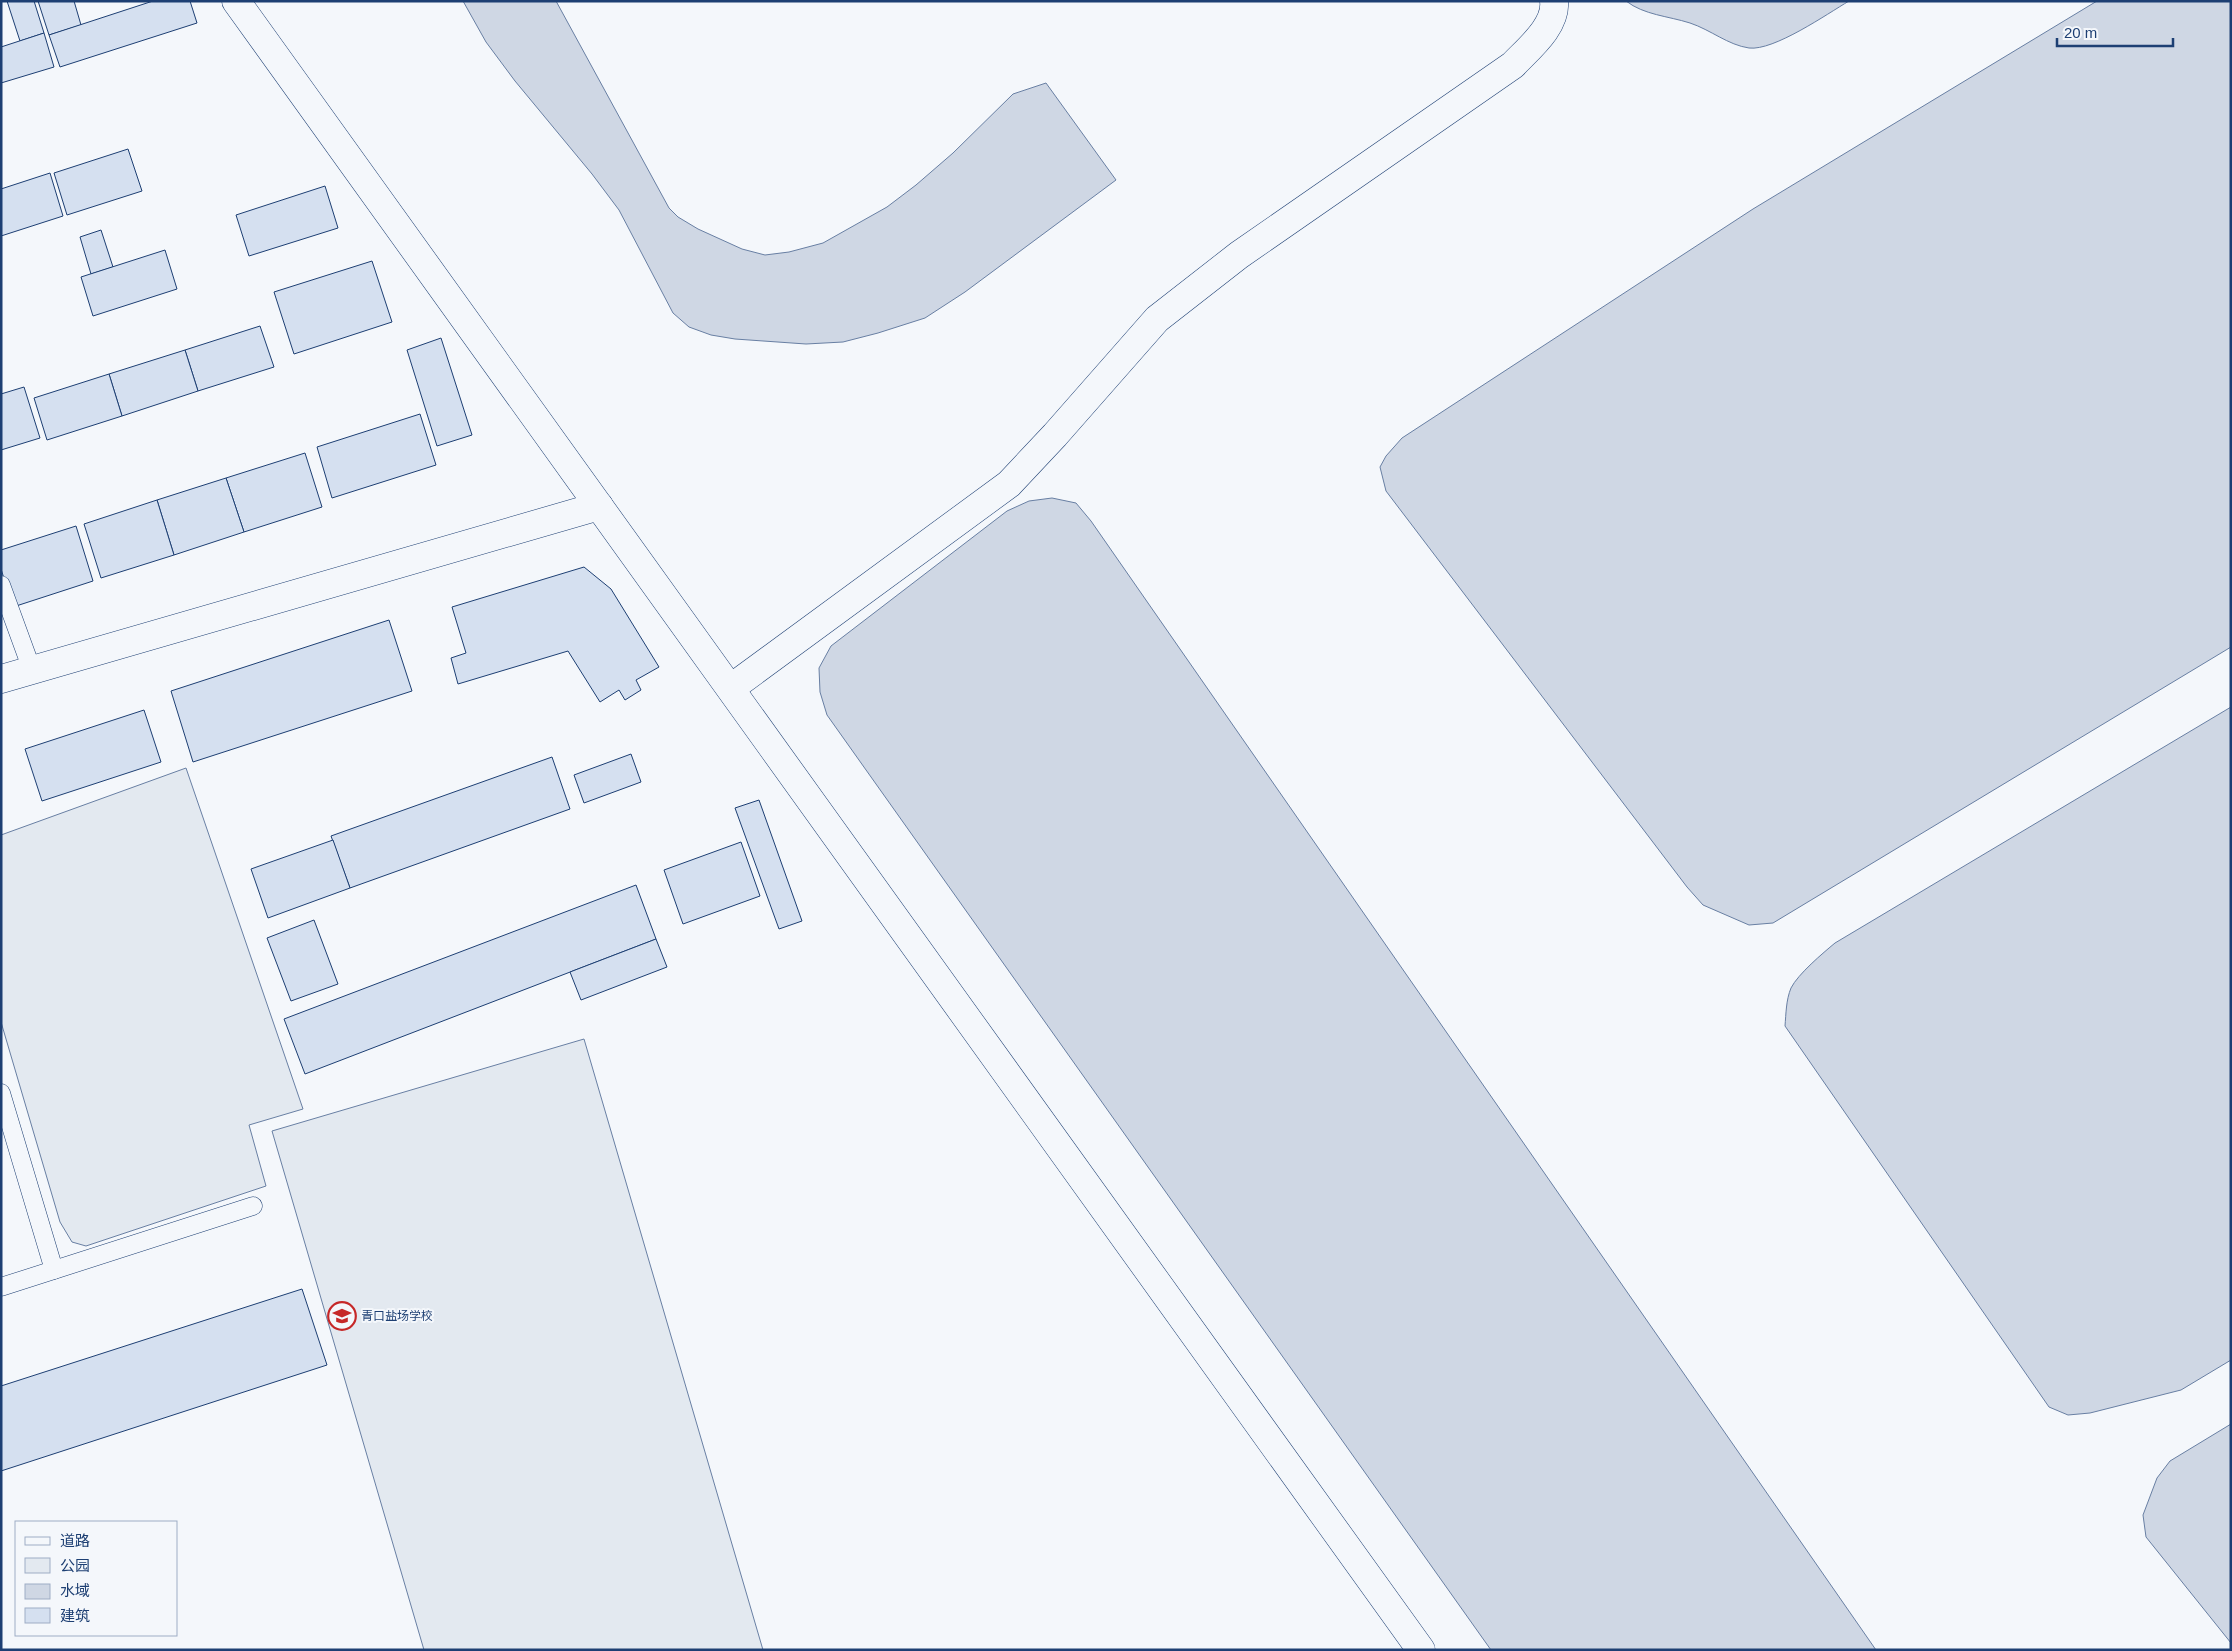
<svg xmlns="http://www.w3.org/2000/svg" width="2232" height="1651" viewBox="0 0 2232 1651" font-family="Helvetica,'Noto Sans SC',sans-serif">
	<rect width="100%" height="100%" fill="#f4f7fb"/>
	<g fill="#e3e9f0" stroke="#687fa3">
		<polygon points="186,768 303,1109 249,1125 266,1186 86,1246 72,1242 60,1222 1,1022 1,835"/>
		<polygon points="584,1039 763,1650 424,1650 272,1131"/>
	</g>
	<g fill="#cfd7e4" stroke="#687fa3">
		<polygon points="463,1 556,1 669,208 678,217 698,229 742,249 765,255 789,252 823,243 887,207 916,185 953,153 1013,94 1046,83 1116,180 965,292 925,318 878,333 843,342 806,344 735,339 711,335 689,327 673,313 619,210 592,174 515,81 486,42"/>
		<path d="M1626,1h223c-22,13 -75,50 -100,47 -21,-3 -38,-18 -59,-25 -22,-7 -46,-8 -64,-22z"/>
		<polygon points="2097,1 2231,1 2231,647 1773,923 1749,925 1703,905 1687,887 1386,491 1380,467 1386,456 1402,438 1753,209"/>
		<polygon points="1052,498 1076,503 1091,521 1876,1650 1491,1650 827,715 820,692 819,668 831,646 1007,511 1029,501"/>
		<path d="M2231,707v653l-50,30 -91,23 -22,2 -19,-8 -264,-381c1,-12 1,-26 6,-38 7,-14 32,-35 44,-45z"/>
		<polygon points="2231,1424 2231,1643 2146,1537 2143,1515 2157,1478 2170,1461"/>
	</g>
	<g fill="#d5e0f0" stroke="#1d3f73">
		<polygon points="7,1 34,1 44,33 20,41"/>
		<polygon points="38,1 74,1 81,25 49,35"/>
		<polygon points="153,1 190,1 197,23 60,67 49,35"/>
		<polygon points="44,33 54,67 1,83 1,47"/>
		<polygon points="128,149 142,191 67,215 54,173"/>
		<polygon points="50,173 63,216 1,236 1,189"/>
		<polygon points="325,186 338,228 249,256 236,215"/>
		<polygon points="101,230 113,267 91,274 80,237"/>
		<polygon points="165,250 177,289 93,316 81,277"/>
		<polygon points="372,261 392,322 294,354 274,292"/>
		<polygon points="260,326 274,367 198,391 185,350"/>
		<polygon points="441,338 472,435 437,446 407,350"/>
		<polygon points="185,350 198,391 122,416 109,374"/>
		<polygon points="109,374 122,416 47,440 34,398"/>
		<polygon points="24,387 40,438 1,450 1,394"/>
		<polygon points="420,414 436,465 332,498 317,447"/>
		<polygon points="305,453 322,507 244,532 226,478"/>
		<polygon points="226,478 244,532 174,555 157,500"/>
		<polygon points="157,500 174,555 101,578 84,524"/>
		<polygon points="76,526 93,581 13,607 1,569 1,550"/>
		<polygon points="584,567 611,589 659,667 636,680 641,690 625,700 619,690 600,702 568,651 458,684 451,658 466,653 452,607"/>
		<polygon points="389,620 412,691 193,762 171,691"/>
		<polygon points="144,710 161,762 42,801 25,749"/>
		<polygon points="631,754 641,782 584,803 574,775"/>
		<polygon points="552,757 570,809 350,888 331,836"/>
		<polygon points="759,800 802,921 779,929 735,808"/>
		<polygon points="333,840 350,888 268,918 251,869"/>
		<polygon points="741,842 760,896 683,924 664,870"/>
		<polygon points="636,885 656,939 305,1074 284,1019"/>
		<polygon points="314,920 338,984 291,1001 267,938"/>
		<polygon points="656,939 667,967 581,1000 570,972"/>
		<polygon points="302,1289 327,1365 1,1471 1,1386"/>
	</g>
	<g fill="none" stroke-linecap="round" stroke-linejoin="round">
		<defs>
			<g id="lane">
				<polyline points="1,585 32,670"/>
				<polyline points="1,1093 54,1270"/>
				<polyline points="1,1287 253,1206"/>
			</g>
			<path id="street" d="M731,688l278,-204 46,-49 102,-116 82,-64 274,-190c15,-16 44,-39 41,-64"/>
			<g id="secondary">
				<polyline points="236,1 1421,1650"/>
				<polyline points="1,679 599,506"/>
			</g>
		</defs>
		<use href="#lane" stroke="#1d3f73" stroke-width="19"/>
		<use href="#street" stroke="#1d3f73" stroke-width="29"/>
		<use href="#secondary" stroke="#1d3f73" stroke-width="29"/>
		<use href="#lane" stroke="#f4f7fb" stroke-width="18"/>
		<use href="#street" stroke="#f4f7fb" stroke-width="28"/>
		<use href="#secondary" stroke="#f4f7fb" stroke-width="28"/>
	</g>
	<defs>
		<symbol id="school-ring" viewBox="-11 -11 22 22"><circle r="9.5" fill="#f4f7fb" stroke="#c62828" stroke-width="1.5"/><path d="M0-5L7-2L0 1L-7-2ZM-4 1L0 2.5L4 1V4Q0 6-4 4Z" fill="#c62828"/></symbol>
	</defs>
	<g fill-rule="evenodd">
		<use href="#school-ring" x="326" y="1300" width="32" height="32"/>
	</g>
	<g text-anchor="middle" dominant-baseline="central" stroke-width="4" stroke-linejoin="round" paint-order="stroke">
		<g font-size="12" fill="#1d3f73" stroke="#f4f7fb" text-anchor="start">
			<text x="361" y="1316">青口盐场学校</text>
		</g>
	</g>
	<rect width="2232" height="1651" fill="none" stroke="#1d3f73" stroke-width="5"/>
	<rect x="15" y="1521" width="162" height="115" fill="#f4f7fb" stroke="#9eadc5"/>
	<rect x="25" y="1537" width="25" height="8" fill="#f4f7fb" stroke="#9eadc5"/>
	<text x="60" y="1546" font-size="15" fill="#1d3f73">道路</text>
	<rect x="25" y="1558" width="25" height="15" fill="#e3e9f0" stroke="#9eadc5"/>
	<text x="60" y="1571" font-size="15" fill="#1d3f73">公园</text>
	<rect x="25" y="1584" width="25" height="15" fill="#cfd7e4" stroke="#9eadc5"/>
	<text x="60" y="1596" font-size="15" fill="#1d3f73">水域</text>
	<rect x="25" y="1608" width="25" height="15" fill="#d5e0f0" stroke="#9eadc5"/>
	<text x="60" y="1621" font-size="15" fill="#1d3f73">建筑</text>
	<path d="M2057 38v8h116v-8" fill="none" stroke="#1d3f73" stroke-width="2.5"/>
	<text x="2064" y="38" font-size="15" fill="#1d3f73" stroke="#f4f7fb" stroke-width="4" paint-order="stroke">20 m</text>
</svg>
